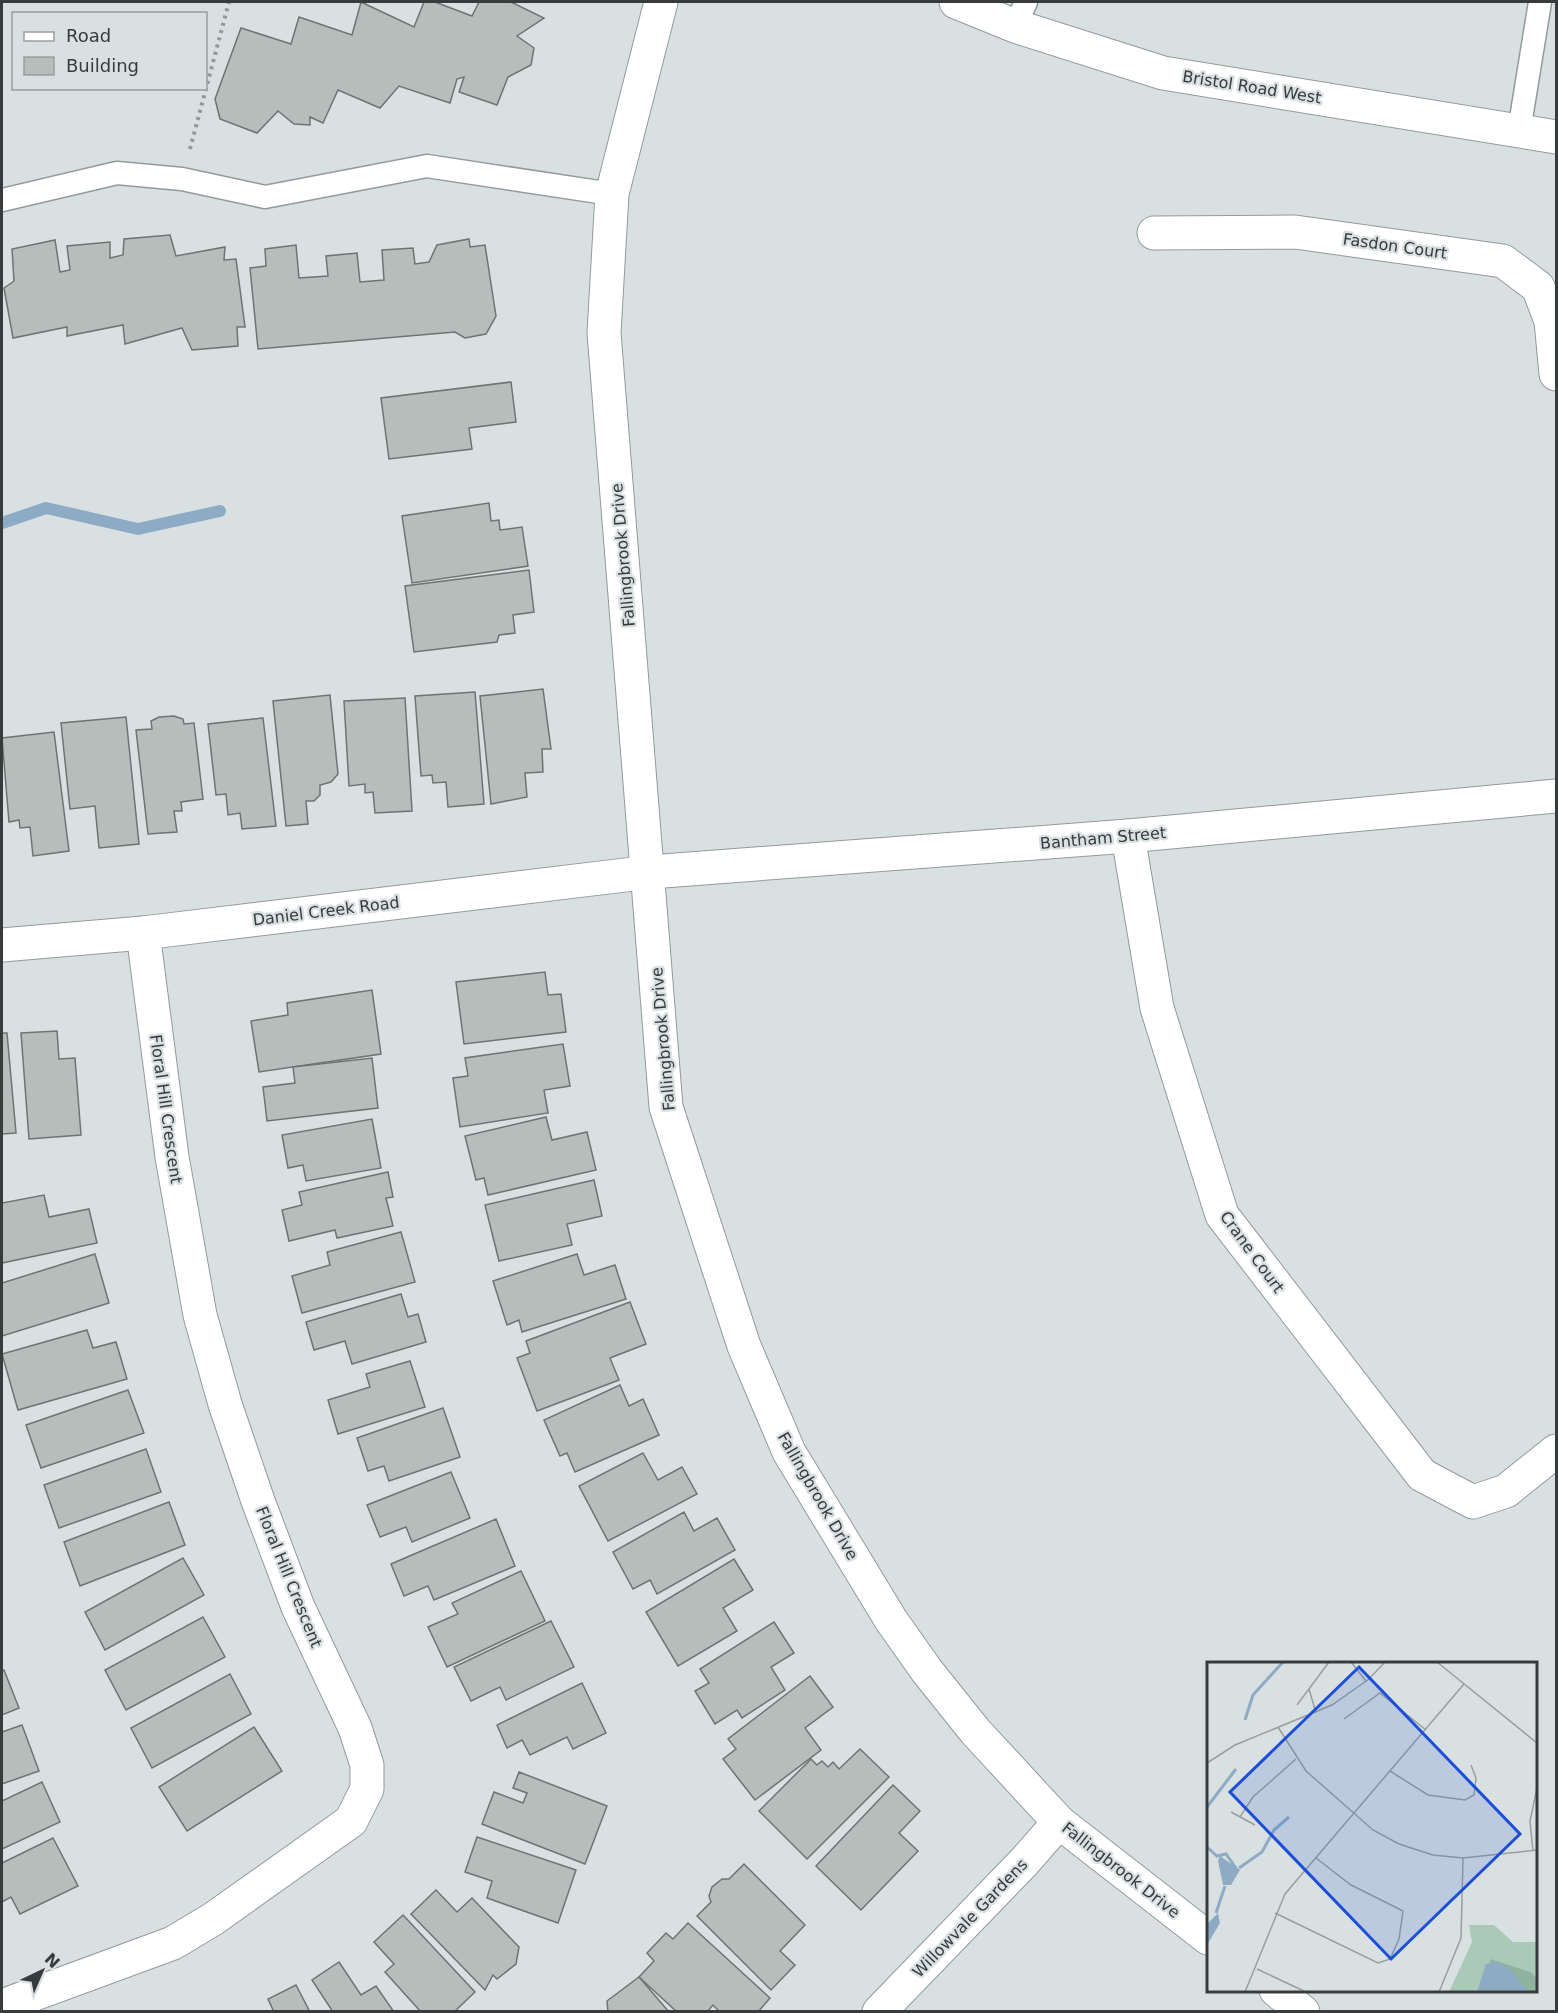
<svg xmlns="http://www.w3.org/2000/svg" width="1558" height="2013" viewBox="0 0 1558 2013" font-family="'DejaVu Sans',sans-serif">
	<rect width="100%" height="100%" fill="#d9e0e1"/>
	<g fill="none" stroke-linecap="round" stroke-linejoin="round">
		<polyline stroke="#8eabc6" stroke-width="12" points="2,523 46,508 138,529 220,511"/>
	</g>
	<g fill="#b6bdbb" stroke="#6d7473" stroke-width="1.5">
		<polygon points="361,2 414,27 424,2 435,2 472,16 479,2 511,2 544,18 517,36 534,48 531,65 508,77 497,105 459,92 464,77 457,79 450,103 399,86 380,108 338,90 323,123 310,117 310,125 294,124 278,111 257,133 220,119 215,99 241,28 291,44 299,17 352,35"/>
		<polygon points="170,235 176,256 225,247 224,260 236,259 245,327 237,327 238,346 192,350 182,328 125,344 123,325 67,336 67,327 13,338 4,288 14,281 12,249 55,240 60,272 70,270 67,246 110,242 110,258 123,255 124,239"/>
		<polygon points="469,239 470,247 485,245 496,316 486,334 465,338 455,332 258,349 250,268 266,266 265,249 296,245 299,278 328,276 326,256 357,253 360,282 384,280 382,250 413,248 415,264 429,262 437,245"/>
		<polygon points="511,382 516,422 469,428 472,449 389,459 381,398"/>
		<polygon points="489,503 491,521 499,520 500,530 522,527 528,566 412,583 402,516"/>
		<polygon points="529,570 534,612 513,615 515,633 499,635 497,642 414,652 405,586"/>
		<polygon points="543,689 551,749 542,749 543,772 525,773 527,797 491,804 480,696"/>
		<polygon points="475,692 484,804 448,807 446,782 433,783 432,775 421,776 415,696"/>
		<polygon points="330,695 338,774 331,782 320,785 320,795 314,801 306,801 308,824 286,826 273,701"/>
		<polygon points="405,698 412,811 375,813 373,792 365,793 365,784 349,786 344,701"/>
		<polygon points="174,716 183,719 184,724 194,723 203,799 181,802 182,811 174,811 177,832 148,834 136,730 152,729 151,721 159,717"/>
		<polygon points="126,717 139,844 99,848 95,806 70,809 61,723"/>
		<polygon points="263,718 276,826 242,829 240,813 228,815 226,794 216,795 208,724"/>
		<polygon points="54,732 69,851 33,856 30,827 20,828 19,820 9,822 2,738"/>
		<polygon points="545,972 548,995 561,994 566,1032 464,1044 456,982"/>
		<polygon points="372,990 381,1054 259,1072 251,1021 288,1015 287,1003"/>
		<polygon points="57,1031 59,1059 75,1058 81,1135 29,1139 21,1033"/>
		<polygon points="2,1033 7,1033 16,1133 2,1134"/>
		<polygon points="563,1044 570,1086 544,1090 548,1113 460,1127 453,1078 468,1076 465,1058"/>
		<polygon points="372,1058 378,1108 267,1121 263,1087 295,1083 293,1067"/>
		<polygon points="546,1117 552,1140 587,1132 596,1170 488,1195 484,1178 476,1180 465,1136"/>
		<polygon points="372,1119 381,1168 306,1181 303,1165 288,1168 282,1135"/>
		<polygon points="388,1172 393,1197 386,1198 393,1226 337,1238 335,1230 289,1241 282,1210 302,1205 299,1192"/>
		<polygon points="594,1180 602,1216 567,1224 572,1245 499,1261 485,1205"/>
		<polygon points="44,1195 49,1217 89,1209 97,1243 2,1263 2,1203"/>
		<polygon points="401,1232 415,1282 302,1313 292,1276 330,1265 327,1252"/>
		<polygon points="95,1254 109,1303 2,1336 2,1283"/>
		<polygon points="577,1254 584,1275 615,1265 626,1299 522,1332 519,1320 507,1325 493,1281"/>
		<polygon points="401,1294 408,1317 418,1314 426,1342 352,1364 345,1341 314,1350 306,1322"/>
		<polygon points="630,1302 646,1344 610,1358 619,1380 537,1411 517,1358 530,1353 526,1341"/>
		<polygon points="87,1330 93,1348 116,1342 127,1379 18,1410 2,1354"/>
		<polygon points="410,1361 425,1407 338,1434 328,1400 370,1387 366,1374"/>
		<polygon points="620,1385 629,1406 643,1399 659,1435 575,1472 567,1453 560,1456 544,1420"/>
		<polygon points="128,1390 144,1433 41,1468 26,1425"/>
		<polygon points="443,1408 460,1457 389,1481 384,1466 368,1471 357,1438"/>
		<polygon points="146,1449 161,1492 59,1528 44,1485"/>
		<polygon points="643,1453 658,1480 682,1467 697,1494 608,1541 579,1486"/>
		<polygon points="451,1472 470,1518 412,1542 406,1527 380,1537 367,1505"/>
		<polygon points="169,1502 185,1545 80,1586 64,1542"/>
		<polygon points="684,1512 694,1531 717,1518 735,1550 657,1594 650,1580 633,1589 613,1552"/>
		<polygon points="496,1519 515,1566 434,1600 428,1586 404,1596 391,1564"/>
		<polygon points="183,1558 204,1595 105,1650 85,1612"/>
		<polygon points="734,1559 753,1590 723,1608 737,1631 678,1666 646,1612"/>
		<polygon points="521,1571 545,1621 447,1667 428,1627 458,1614 452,1603"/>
		<polygon points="203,1617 225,1657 126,1710 105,1670"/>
		<polygon points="551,1621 574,1667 506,1700 500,1687 471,1701 454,1667"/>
		<polygon points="774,1622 794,1653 771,1667 785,1690 742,1718 737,1710 715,1724 695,1691 709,1683 700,1669"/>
		<polygon points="4,1670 19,1708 2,1715 2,1671"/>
		<polygon points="230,1674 251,1714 152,1768 131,1728"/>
		<polygon points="810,1676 833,1707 805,1728 821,1750 755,1800 723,1759 736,1749 728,1739"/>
		<polygon points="582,1683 606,1733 573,1749 567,1737 530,1755 522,1740 507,1748 497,1725"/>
		<polygon points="22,1725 39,1771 2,1784 2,1732"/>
		<polygon points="254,1727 282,1771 187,1831 159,1787"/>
		<polygon points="860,1749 889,1777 807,1859 759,1811 811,1759 817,1765 822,1761 828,1767 833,1762 839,1769"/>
		<polygon points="519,1772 607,1806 585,1864 482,1824 494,1792 523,1803 527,1793 513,1788"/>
		<polygon points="42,1782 60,1822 2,1849 2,1801"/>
		<polygon points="893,1785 920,1811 899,1833 918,1851 861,1910 816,1866"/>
		<polygon points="477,1837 576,1870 558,1923 487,1898 492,1881 465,1872"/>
		<polygon points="53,1838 78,1886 20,1914 11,1897 2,1902 2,1863"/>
		<polygon points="744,1864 805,1925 780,1951 795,1965 771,1990 697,1916 711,1902 709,1896 712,1887 722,1879 729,1879"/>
		<polygon points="436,1890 457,1912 472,1898 519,1947 516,1964 497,1979 493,1975 485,1990 411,1914"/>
		<polygon points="403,1915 475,1992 454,2012 421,2012 385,1972 394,1964 374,1942"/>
		<polygon points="688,1923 770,1998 758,2012 720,2012 713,2005 707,2012 677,2012 639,1977 654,1961 647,1953 666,1933 673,1939"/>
		<polygon points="339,1962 361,1995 376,1986 394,2012 333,2012 312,1980"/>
		<polygon points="639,1977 669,2012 608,2012 607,2001"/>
		<polygon points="296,1985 310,2012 274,2012 268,1999"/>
	</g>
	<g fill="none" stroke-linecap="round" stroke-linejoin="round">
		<defs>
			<g id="service">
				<polyline points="1015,26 1026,2"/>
				<polyline points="1519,131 1540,2"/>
				<polyline points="2,200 117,173 182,179 265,197 427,166 612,194"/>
			</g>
			<g id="minor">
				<polyline points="1154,233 1295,232 1503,261 1538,287 1551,321 1556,374"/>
				<polyline points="1128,836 1157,1008 1222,1215 1422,1475 1473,1502 1506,1491 1556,1451"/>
				<polyline points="2,945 143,933 650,872 1128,836 1556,796"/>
				<polyline points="2,2006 173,1943 213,1919 351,1821 367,1789 367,1765 355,1728 298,1607 258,1501 225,1404 200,1315 172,1157 143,933"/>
				<polyline points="879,2012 1025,1861 1059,1822"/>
			</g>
			<g id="tertiary">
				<polyline points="661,2 612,194 604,333 666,1107 744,1346 789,1452 891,1620 927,1671 975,1731 1059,1822 1208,1938"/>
				<polyline points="956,2 1015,26 1163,73 1556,137"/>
				<polyline points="1276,1990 1303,2012"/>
			</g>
		</defs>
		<use href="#service" stroke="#939a9b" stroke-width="25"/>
		<use href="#minor" stroke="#939a9b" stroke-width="35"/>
		<use href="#tertiary" stroke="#939a9b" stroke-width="35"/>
		<polyline stroke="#939999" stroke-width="4" stroke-dasharray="3 4.5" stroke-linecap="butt" points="190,149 229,2"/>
		<use href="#service" stroke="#fff" stroke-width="22"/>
		<use href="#minor" stroke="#fff" stroke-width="33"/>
		<use href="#tertiary" stroke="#fff" stroke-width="33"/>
	</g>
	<g text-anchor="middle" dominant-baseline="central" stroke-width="4.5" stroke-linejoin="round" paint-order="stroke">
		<g font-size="16" fill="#383b3b" stroke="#d9e0e1">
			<text transform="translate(1252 87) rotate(9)">Bristol Road West</text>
			<text transform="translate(1395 246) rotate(8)">Fasdon Court</text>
			<text transform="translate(623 555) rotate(-95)">Fallingbrook Drive</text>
			<text transform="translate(1103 838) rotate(-5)">Bantham Street</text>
			<text transform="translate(326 911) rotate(-7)">Daniel Creek Road</text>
			<text transform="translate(663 1039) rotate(-95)">Fallingbrook Drive</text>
			<text transform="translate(166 1109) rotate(82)">Floral Hill Crescent</text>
			<text transform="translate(1252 1252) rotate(54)">Crane Court</text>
			<text transform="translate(818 1496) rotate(60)">Fallingbrook Drive</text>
			<text transform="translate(289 1577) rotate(68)">Floral Hill Crescent</text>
			<text transform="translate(1121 1870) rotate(38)">Fallingbrook Drive</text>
			<text transform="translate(970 1918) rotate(-46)">Willowvale Gardens</text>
		</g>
	</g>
	<g transform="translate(1207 1662)">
		<rect width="330" height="330" fill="#d9e0e1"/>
		<path d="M262,263h25l19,17h24v37l-6,-7 -40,-13 37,33h-79l23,-50z" fill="#aac9b7"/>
		<path d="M284,297l40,13 6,7v13h-59z" fill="#8eb39e"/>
		<path d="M13,194l20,14 -9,15h-8l-5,-24zM11,251l2,10 -13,22v-21zM289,300l15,8 17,22h-51l9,-28z" fill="#8eabc6"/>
		<path fill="none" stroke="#8eabc6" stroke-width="3" d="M38,58l8,-25 30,-33M0,145l29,-38M0,185l10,9 9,-2 12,17M32,206l23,-16 12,-22 15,-13M9,251l9,-27"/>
		<path fill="none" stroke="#999e9f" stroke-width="1.5" d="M144,0l15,19M230,0l100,81M102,27l7,24M90,43l32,-43M137,57l36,-26 46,37M71,65l28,44 67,59 26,14 34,11 30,3 74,-8M0,101l28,-18 97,-40 37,-26 16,-17M183,109l38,24 37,5 9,-5 2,-17 -5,-13M24,150l24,13M33,155l13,-20 43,-38M326,189l-3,-30 7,-33M68,251l103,50 12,-4 9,-20 4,-28 -52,-26 -35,-27M50,307l49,23M38,330l40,-98 179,-210M232,330l22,-54 2,-80"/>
		<path fill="#1d4ed8" fill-opacity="0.15" stroke="#1d4ed8" stroke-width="3" d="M152,5l161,167 -129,125 -161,-167z"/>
		<rect width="330" height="330" fill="none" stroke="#383b3b" stroke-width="3"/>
	</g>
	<rect width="1558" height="2013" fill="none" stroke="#383b3b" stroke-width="6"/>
	<rect x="12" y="12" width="195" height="78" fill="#d9e0e1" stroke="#999e9f" stroke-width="1.5"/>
	<rect x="24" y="32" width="30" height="9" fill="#ffffff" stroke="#999e9f" stroke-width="1.5"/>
	<text x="66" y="42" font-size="18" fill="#383b3b">Road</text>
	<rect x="24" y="57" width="30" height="18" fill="#b6bdbb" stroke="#999e9f" stroke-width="1.5"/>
	<text x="66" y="72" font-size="18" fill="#383b3b">Building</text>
	<g transform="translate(42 1971) rotate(44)" stroke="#d9e0e1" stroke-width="4.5" paint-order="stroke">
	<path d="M0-4.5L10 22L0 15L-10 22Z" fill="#383b3b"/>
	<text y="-9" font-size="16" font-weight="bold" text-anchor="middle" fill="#383b3b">N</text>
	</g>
</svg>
